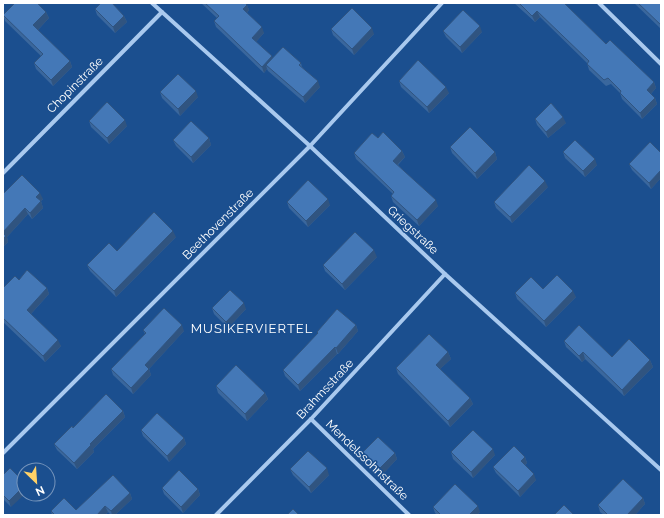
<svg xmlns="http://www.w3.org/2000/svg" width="664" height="518" viewBox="0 0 664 518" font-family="Raleway,sans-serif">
	<rect width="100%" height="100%" fill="#1b4f8f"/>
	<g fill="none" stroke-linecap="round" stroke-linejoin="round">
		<g stroke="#a9c9ee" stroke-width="4">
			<polyline points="152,3 310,146 445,274 661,470"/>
			<polyline points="599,3 661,64"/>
			<polyline points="3,173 162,12"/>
			<polyline points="311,419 409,515"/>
			<polyline points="3,453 310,146 442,3"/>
			<polyline points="216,515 311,419 445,274"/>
		</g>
	</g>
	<g fill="#3a679d">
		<polygon points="201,3 245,3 247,5 249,10 247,13 264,33 256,42 272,58 301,63 302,67 320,87 305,103 268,71 267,69 264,73 216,27 214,21 217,18"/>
		<polygon points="514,3 564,3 606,44 654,82 656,88 651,94 655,98 657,104 642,119 622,99 620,93 611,84 606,86 589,70 587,63 540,17 535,22"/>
		<polygon points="634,3 661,3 661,29"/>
		<polygon points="95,9 124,16 127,22 115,33 97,15"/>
		<polygon points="46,12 49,18 38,30 70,61 72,67 53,86 36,69 34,63 41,56 5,21 3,15"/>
		<polygon points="331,29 374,34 354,55 333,35"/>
		<polygon points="443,31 482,32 462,53 446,37"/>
		<polygon points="399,81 449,93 429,113 401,87"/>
		<polygon points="160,92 198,97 180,116 162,98"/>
		<polygon points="535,119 566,123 548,138 537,125"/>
		<polygon points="89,121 127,126 109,144 91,127"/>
		<polygon points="209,138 211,145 193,163 176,146 173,140"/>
		<polygon points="378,138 402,151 405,157 398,165 438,206 419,226 393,202 391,196 393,194 356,159 354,153"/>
		<polygon points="450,147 495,152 497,159 477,179 452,153"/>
		<polygon points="563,152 597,165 585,177 565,158"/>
		<polygon points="661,153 661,178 651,189 632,170 629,164"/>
		<polygon points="548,187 512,223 496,208 494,202"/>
		<polygon points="3,194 43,199 41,201 43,208 32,219 28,214 7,237 8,242 3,247"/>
		<polygon points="287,202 330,205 308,227 289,208"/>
		<polygon points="176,237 116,297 90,271 87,265 117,251"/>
		<polygon points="377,257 345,290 325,271 323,265"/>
		<polygon points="19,280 47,288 49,294 31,314 61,346 45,362 3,322 3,288"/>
		<polygon points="543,289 576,297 546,327 517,299 515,293"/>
		<polygon points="212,308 246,309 228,328 214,314"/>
		<polygon points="356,325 358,331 338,354 337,354 300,391 285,376 283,370 318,334 317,332"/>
		<polygon points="143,330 184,331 149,369 151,375 133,394 113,375 111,369 145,334"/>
		<polygon points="564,341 612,357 650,360 653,367 624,396 585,359 582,362 566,347"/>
		<polygon points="448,352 451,359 440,369 470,398 473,404 450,427 398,374 396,368"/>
		<polygon points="216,386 265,393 268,399 247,421 218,393"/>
		<polygon points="123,411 125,417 93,449 94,452 77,469 57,450 54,444 73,428"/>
		<polygon points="141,430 184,438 186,444 169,462 143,436"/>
		<polygon points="363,452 395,453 397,459 382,475 365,458"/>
		<polygon points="451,452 495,455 473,478 453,459"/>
		<polygon points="525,457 527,463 525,465 536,480 520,497 496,473 493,467"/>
		<polygon points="290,469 329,475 311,493 293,475"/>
		<polygon points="3,475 11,507 3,499"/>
		<polygon points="162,488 198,489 200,495 183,513 164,494"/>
		<polygon points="130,493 132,499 115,515 111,515 108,512 105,515 52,515 51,511 76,510"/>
		<polygon points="643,498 645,504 635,515 604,515 600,512 598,505"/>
		<polygon points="433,507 480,512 477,515 437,515 435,513"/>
	</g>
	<g fill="#305480">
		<polygon points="247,5 249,10 245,15 243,9"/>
		<polygon points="537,11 540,17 535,22 532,16"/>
		<polygon points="46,12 49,18 36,32 33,25"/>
		<polygon points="124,16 127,22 115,33 113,27"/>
		<polygon points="480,26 482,32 462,53 460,47"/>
		<polygon points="262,27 264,33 254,44 252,38"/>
		<polygon points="372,28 374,34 354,55 352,49"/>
		<polygon points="272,56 274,62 266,65 267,69 264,73 262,67"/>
		<polygon points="70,61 72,67 53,86 51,80"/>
		<polygon points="318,81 320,87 305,103 303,97"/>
		<polygon points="654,82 656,88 649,96 647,90"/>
		<polygon points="446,87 449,93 429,113 427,107"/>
		<polygon points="196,91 198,97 180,116 178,109"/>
		<polygon points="655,98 657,104 642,119 640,113"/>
		<polygon points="563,117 566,123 548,138 546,132"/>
		<polygon points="125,120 127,126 109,144 107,138"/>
		<polygon points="209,138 211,145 193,163 191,157"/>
		<polygon points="402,151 405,157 395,167 393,161"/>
		<polygon points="495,152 497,159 477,179 475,173"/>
		<polygon points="595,159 597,165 585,177 583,171"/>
		<polygon points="661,170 661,178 651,189 649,183"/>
		<polygon points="545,181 548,187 512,223 510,217"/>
		<polygon points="40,193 43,199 39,203 36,197"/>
		<polygon points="328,199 330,205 308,227 306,221"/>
		<polygon points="436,200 438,206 419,226 417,220"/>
		<polygon points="41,201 43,208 32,219 30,213"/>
		<polygon points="25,208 28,214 7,237 8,242 3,247 3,232"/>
		<polygon points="173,231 176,237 116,297 114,291"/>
		<polygon points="374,250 377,257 345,290 342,284"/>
		<polygon points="47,288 49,294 29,316 27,310"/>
		<polygon points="573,291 576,297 546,327 544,321"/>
		<polygon points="244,303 246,309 228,328 226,322"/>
		<polygon points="182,325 184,331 149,369 151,375 133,394 131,388 145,365"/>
		<polygon points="356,325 358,331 338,354 336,348"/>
		<polygon points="58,340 61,346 45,362 43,356"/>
		<polygon points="335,347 337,354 300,391 298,385"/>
		<polygon points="448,352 451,359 438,371 436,365"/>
		<polygon points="583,352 585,359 582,362 579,356"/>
		<polygon points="650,360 653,367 624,396 622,390"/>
		<polygon points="265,393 268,399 247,421 245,414"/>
		<polygon points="470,398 473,404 450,427 448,421"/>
		<polygon points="123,411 125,417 93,449 94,452 77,469 74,463 90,444"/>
		<polygon points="184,438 186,444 169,462 167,456"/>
		<polygon points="493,449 495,455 473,478 471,472"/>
		<polygon points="395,453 397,459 382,475 380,468"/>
		<polygon points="525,457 527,463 523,467 521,461"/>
		<polygon points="327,468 329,475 311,493 309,487"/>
		<polygon points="534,474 536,480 520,497 518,491"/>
		<polygon points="24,486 24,494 25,494 11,507 9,501"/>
		<polygon points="198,489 200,495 183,513 181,507"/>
		<polygon points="130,493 132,499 115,515 112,515 111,511"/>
		<polygon points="643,498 645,504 635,515 627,515"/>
		<polygon points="105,506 108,512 105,515 97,515"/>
		<polygon points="478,506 480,512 477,515 469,515"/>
	</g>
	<g fill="#4478b7" stroke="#305480">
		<polygon points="15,3 37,3 46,12 33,25 70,61 51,80 34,63 43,54 3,15"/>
		<polygon points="101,3 112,3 124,16 113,27 95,9"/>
		<polygon points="205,3 245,3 247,5 243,9 262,27 252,38 272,56 262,67 214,21 219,16"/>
		<polygon points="519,3 564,3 606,44 610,40 654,82 647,90 655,98 640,113 620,93 621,91 608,78 604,80 587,64 589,61 537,11 532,16"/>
		<polygon points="638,3 661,3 661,25"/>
		<polygon points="352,8 372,28 352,49 331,29"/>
		<polygon points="463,10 480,26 460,47 443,31"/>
		<polygon points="283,47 301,63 299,65 318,81 303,97 266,65"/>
		<polygon points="418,60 446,87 427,107 399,81"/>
		<polygon points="178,74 196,91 178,109 160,92"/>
		<polygon points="107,102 125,120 107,138 89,121"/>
		<polygon points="551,103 563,117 546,132 535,119"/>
		<polygon points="191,121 209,138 191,157 173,140"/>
		<polygon points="470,127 495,152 475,173 450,147"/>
		<polygon points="383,132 402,151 393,161 436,200 417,220 391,196 394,192 354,153 372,133 378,138"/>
		<polygon points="575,140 595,159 583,171 563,152"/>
		<polygon points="650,142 661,153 661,170 649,183 629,164"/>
		<polygon points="529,165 545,181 510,217 494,202"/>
		<polygon points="22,175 40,193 36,197 41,201 30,213 25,208 3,232 3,200 4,199 3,198 3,194"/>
		<polygon points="308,180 328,199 306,221 287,202"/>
		<polygon points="154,212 173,231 114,291 87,265 109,243 117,251"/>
		<polygon points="355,232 374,250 342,284 323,265"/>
		<polygon points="3,233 6,236 3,239"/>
		<polygon points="27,270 47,288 27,310 58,340 43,356 3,318 3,288 15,276 19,280"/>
		<polygon points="557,275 573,291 544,321 515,293 531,277 543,289"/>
		<polygon points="230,290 244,303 226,322 212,308"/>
		<polygon points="164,308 182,325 145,365 149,369 131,388 111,369 146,333 143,330"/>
		<polygon points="337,309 356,325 336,348 335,347 298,385 283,370 318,333 317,332"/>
		<polygon points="579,325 612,357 629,339 650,360 622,390 583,352 579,356 564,341"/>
		<polygon points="429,334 448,352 436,365 470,398 448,421 396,368"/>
		<polygon points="236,365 265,393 245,414 216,386"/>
		<polygon points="106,394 123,411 90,444 91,445 74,463 54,444 72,426 73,428"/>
		<polygon points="157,413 184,438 167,456 141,430"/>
		<polygon points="473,430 493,449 471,472 451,452"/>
		<polygon points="378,437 395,453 380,468 363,452"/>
		<polygon points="514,446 525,457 521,461 534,474 518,491 493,467"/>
		<polygon points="308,451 327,468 309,487 290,469"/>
		<polygon points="10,468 24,482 24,486 9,501 3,495 3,475"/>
		<polygon points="179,470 198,489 181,507 162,488"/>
		<polygon points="113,475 130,493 111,511 105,506 97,515 55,515 51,511 64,498 76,510"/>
		<polygon points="623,479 643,498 627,515 608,515 598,505"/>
		<polygon points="455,484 478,506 469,515 441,515 433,507"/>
		<polygon points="564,505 574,515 554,515"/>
		<polygon points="293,509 299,515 287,515"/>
	</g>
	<g text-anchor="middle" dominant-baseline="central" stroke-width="3" stroke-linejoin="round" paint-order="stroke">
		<g font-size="12" fill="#fff" stroke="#1b4f8f">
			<text transform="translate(75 85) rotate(-45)">Chopinstraße</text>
			<text transform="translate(218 224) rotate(-45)">Beethovenstraße</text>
			<text transform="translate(413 230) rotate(43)">Griegstraße</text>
			<text transform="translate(325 389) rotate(-47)">Brahmsstraße</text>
			<text transform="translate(367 460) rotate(44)">Mendelssohnstraße</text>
		</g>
		<g font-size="13" letter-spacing="1" fill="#fff" stroke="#1b4f8f">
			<text x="252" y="328">MUSIKERVIERTEL</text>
		</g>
	</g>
	<rect width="664" height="518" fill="none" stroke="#ffffff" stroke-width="8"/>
	<g transform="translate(36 482) rotate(155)"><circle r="19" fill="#1b4f8f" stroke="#7695bc"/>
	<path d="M0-3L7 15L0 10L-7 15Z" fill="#ffd166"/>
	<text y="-6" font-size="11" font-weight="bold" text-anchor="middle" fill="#ffffff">N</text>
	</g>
</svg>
